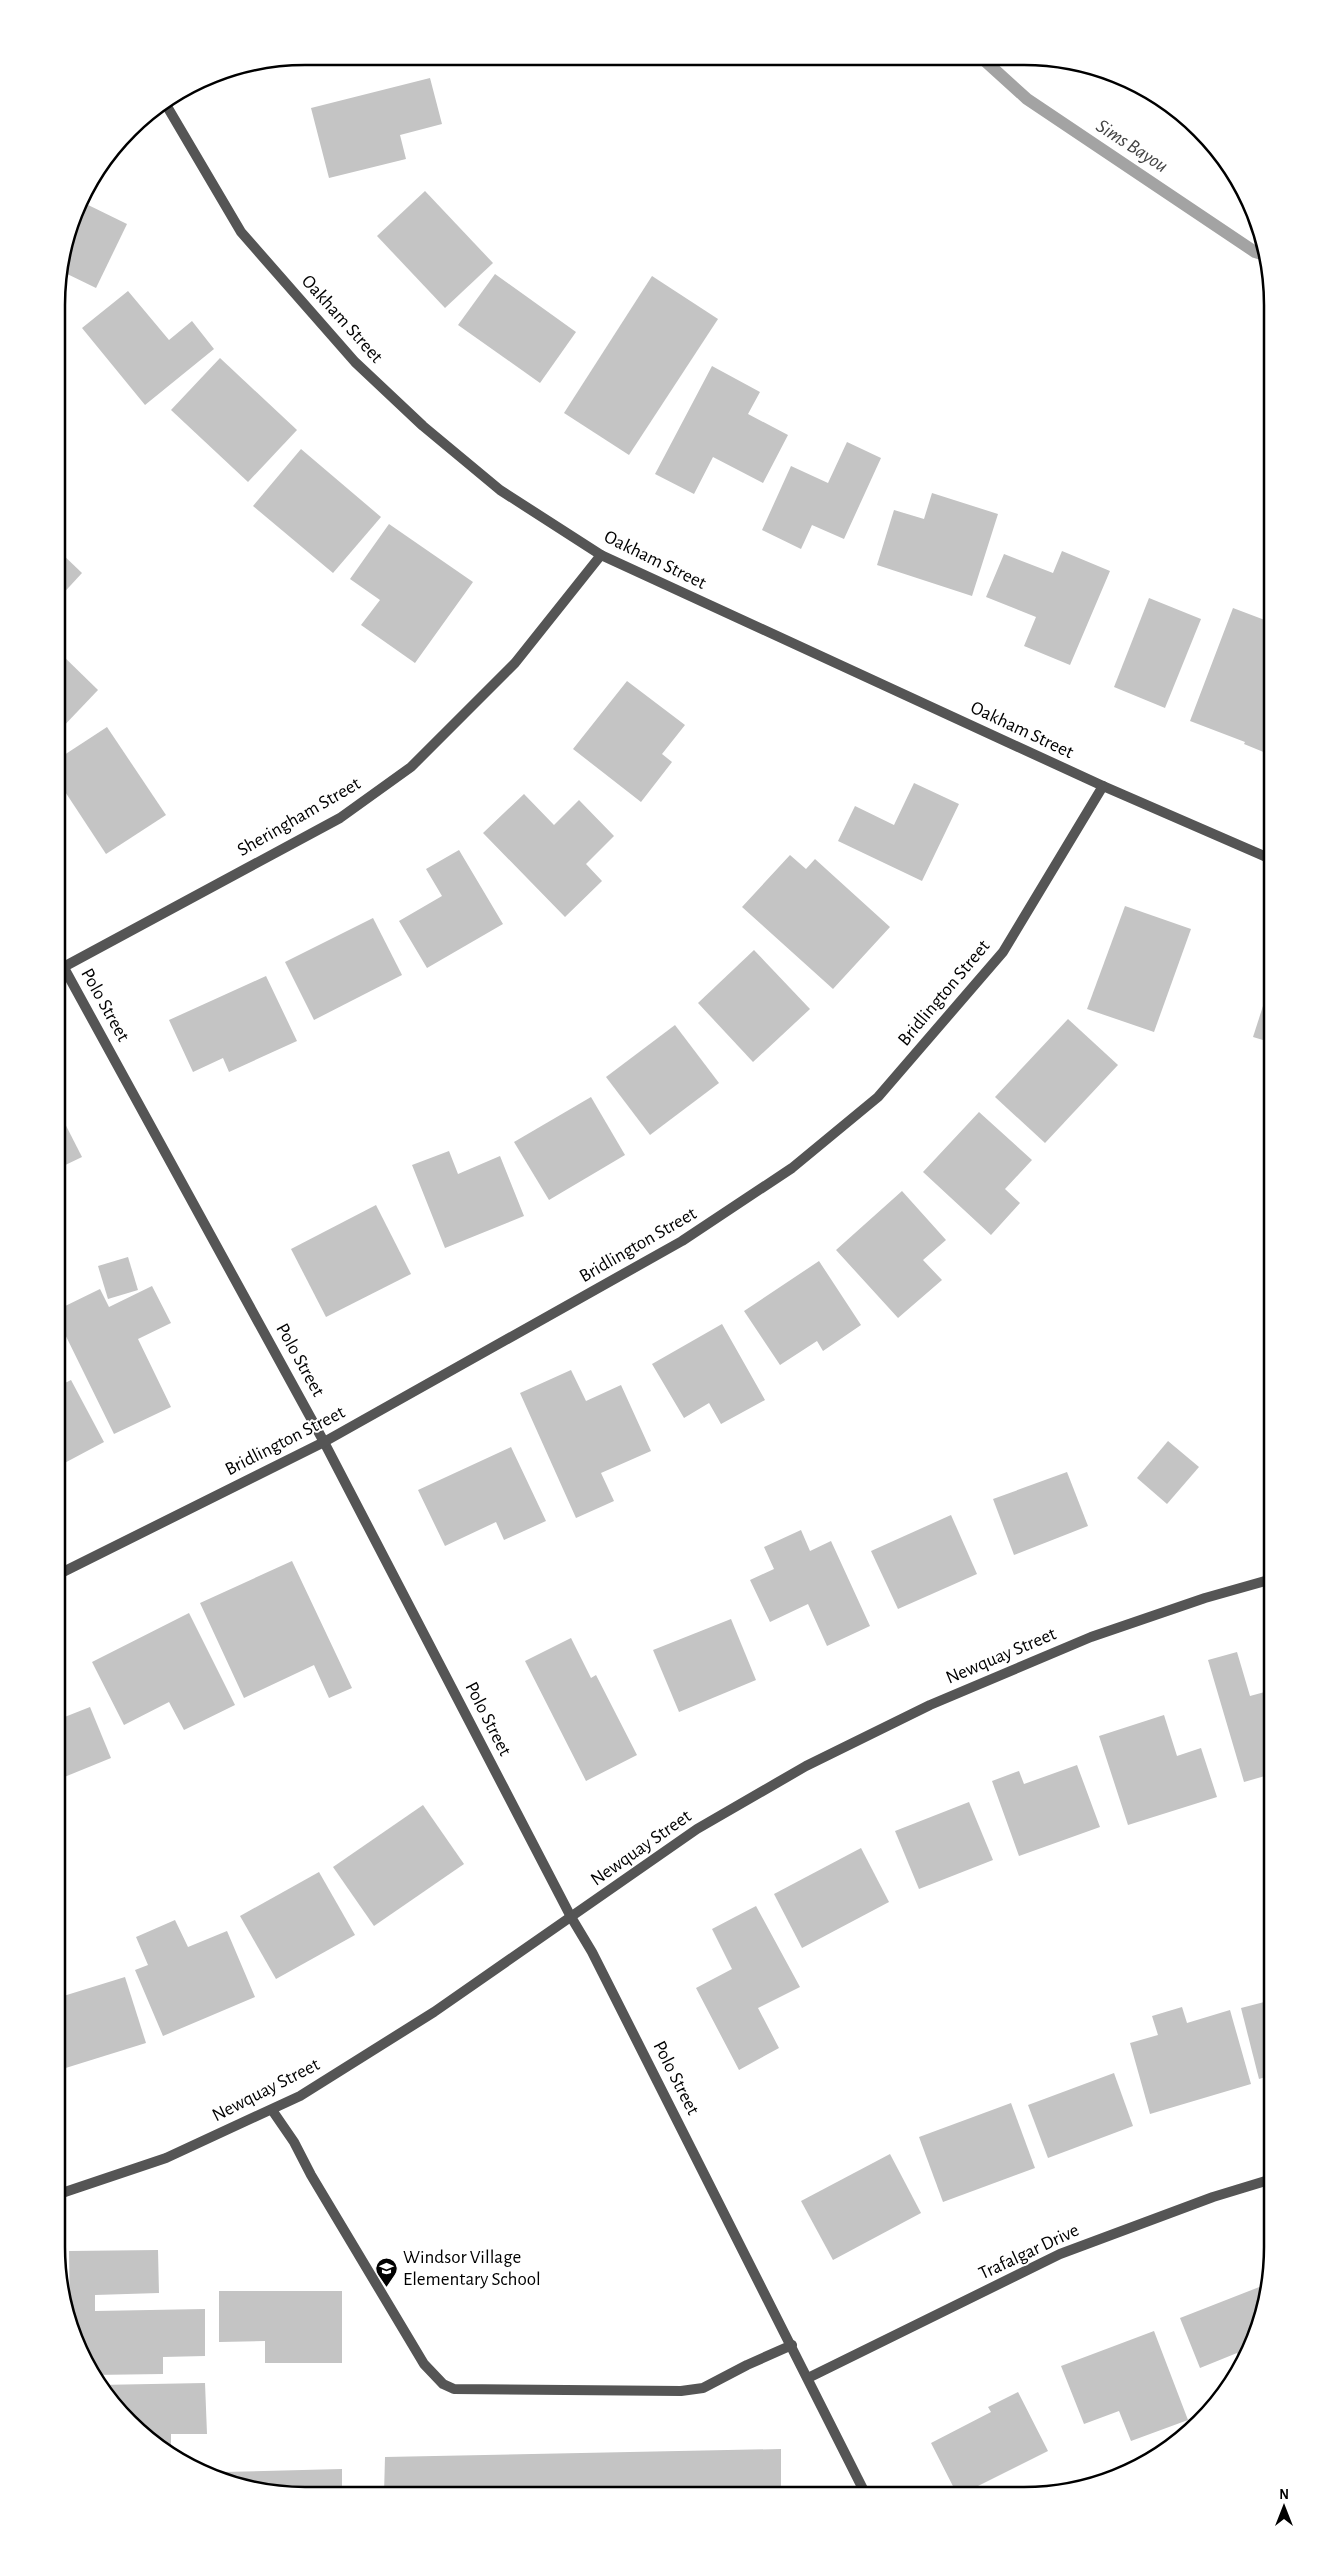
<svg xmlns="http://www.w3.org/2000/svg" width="1329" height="2552" viewBox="0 0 1329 2552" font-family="'Alegreya Sans',sans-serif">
	<rect width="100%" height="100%" fill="#fff"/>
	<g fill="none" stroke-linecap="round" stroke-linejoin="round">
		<polyline stroke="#a3a3a3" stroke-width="12" points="984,60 1027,99 1255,252 1265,255"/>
	</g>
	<g fill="#c4c4c4">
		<polygon points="430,78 442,124 400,135 406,159 329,178 311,108"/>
		<polygon points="425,191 493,263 445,308 377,236"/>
		<polygon points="80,201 127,224 96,288 59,270"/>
		<polygon points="495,274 576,332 540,383 458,325"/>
		<polygon points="652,276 718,319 629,455 564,413"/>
		<polygon points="128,291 169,340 192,321 214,349 145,405 82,328"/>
		<polygon points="220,358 297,430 248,482 171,410"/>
		<polygon points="712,366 760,392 748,414 788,435 763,483 713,457 694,494 655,474"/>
		<polygon points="847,442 881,458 844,539 812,525 801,549 762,530 791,466 828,483"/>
		<polygon points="301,449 381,517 333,573 253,506"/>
		<polygon points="932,493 998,514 972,596 877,565 894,510 924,519"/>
		<polygon points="389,524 473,582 415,663 361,625 380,600 350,579"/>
		<polygon points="1062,551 1110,571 1070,665 1024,646 1036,617 986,597 1004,554 1053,573"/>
		<polygon points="60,552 82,573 58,599 58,554"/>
		<polygon points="1149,598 1201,619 1165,708 1114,687"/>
		<polygon points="1233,608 1273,623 1273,756 1244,744 1245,742 1190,721"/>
		<polygon points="58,651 98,690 58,732"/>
		<polygon points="627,681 685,725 662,754 672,762 641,802 573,749"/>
		<polygon points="107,727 166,815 106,854 58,781 58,759"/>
		<polygon points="914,783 959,804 922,881 838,841 855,806 894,825"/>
		<polygon points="524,794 554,825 579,800 614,836 586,864 602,881 565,917 483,833"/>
		<polygon points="459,850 503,924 427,968 399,921 442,896 426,869"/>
		<polygon points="790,855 806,869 815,859 890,927 833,989 742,907"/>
		<polygon points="1125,906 1191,929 1154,1032 1087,1009"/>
		<polygon points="373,918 402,975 314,1020 285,962"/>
		<polygon points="754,950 810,1009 753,1062 698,1003"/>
		<polygon points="266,976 297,1041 229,1072 223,1058 193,1072 169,1020"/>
		<polygon points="1272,978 1273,978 1273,1043 1253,1037"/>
		<polygon points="1068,1019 1118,1065 1045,1143 995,1097"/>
		<polygon points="675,1025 719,1083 650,1135 606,1077"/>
		<polygon points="591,1097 625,1155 549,1200 514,1142"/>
		<polygon points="57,1108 82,1157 57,1169"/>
		<polygon points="979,1112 1032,1160 1005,1189 1020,1203 991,1235 923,1172"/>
		<polygon points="449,1151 458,1174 500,1156 524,1216 445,1248 412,1165"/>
		<polygon points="902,1191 946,1240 923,1260 942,1280 898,1318 836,1250"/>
		<polygon points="376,1205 411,1274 326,1317 291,1249"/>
		<polygon points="128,1257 138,1290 108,1299 98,1266"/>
		<polygon points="819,1261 861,1325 823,1351 817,1341 780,1365 744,1311"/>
		<polygon points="152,1286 171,1323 138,1339 171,1407 114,1434 57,1318 57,1310 100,1289 109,1307"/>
		<polygon points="722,1324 765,1400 721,1424 709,1403 684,1418 652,1364"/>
		<polygon points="571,1370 586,1401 621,1385 651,1451 601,1473 614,1501 576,1518 520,1393"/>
		<polygon points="71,1380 104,1442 57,1467 57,1387"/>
		<polygon points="1168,1441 1199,1467 1167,1504 1137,1478"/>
		<polygon points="511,1447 546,1521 504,1540 496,1522 445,1546 418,1490"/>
		<polygon points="1067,1472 1088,1526 1014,1555 993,1499"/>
		<polygon points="951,1515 977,1574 898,1609 871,1551"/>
		<polygon points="801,1530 810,1551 831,1541 870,1626 827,1646 808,1604 770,1622 750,1580 774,1569 764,1547"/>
		<polygon points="292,1561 352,1688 329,1698 314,1665 244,1698 200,1603"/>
		<polygon points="189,1613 235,1705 184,1730 169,1702 124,1725 92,1662"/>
		<polygon points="731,1619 756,1680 679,1712 653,1650"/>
		<polygon points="571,1638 591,1678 596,1675 637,1755 586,1781 525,1661"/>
		<polygon points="1237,1652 1250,1696 1272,1690 1272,1774 1244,1782 1208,1660"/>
		<polygon points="90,1707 111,1758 57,1780 57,1720"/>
		<polygon points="1164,1715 1177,1756 1201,1748 1217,1797 1128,1825 1099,1736"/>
		<polygon points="1077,1765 1100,1827 1019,1856 992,1781 1019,1771 1024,1784"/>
		<polygon points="969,1802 993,1860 919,1889 895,1831"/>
		<polygon points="423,1805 464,1864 374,1926 333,1867"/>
		<polygon points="861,1848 889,1902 802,1948 774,1894"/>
		<polygon points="319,1872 355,1935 276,1979 240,1916"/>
		<polygon points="756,1906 800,1987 758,2008 779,2048 739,2070 696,1988 732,1969 712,1929"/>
		<polygon points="175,1920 188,1947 227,1931 255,1997 163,2036 135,1970 148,1965 136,1937"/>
		<polygon points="125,1977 146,2043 56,2071 57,1998"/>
		<polygon points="1272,2000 1272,2075 1259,2079 1241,2008"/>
		<polygon points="1182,2007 1187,2023 1230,2010 1251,2084 1150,2114 1130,2043 1158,2035 1152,2016"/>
		<polygon points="1114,2073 1133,2126 1048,2158 1028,2105"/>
		<polygon points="1011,2103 1035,2168 943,2202 919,2137"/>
		<polygon points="890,2154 921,2213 833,2260 801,2201"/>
		<polygon points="158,2250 159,2293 95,2295 95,2311 205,2309 205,2356 163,2357 163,2374 93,2375 70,2328 69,2251"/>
		<polygon points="1267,2284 1254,2342 1241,2364 1237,2353 1200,2368 1180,2318"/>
		<polygon points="219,2291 342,2291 342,2363 265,2363 265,2341 219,2342"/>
		<polygon points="1154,2331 1188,2420 1131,2441 1119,2411 1084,2424 1061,2366"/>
		<polygon points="205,2383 207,2434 171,2434 171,2452 168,2452 141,2434 98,2385"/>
		<polygon points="1018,2392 1048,2451 958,2496 931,2443 991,2412 988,2407"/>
		<polygon points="781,2449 781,2495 384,2494 385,2457"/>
		<polygon points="191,2467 204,2467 204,2473 195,2470"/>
		<polygon points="342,2469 342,2494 272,2494 221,2478 221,2472"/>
	</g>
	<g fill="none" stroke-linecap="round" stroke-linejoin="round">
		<polyline stroke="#555" stroke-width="10" points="272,2110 294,2142 311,2175 424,2364 443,2384 454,2389 681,2391 703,2388 747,2365 792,2345"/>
		<g stroke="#555" stroke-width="10">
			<polyline points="165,103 241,232 355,362 423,426 500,490 601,555 1103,786 1273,860"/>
			<polyline points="58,957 324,1442 571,1917 592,1952 866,2495"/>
			<polyline points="58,970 340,818 411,767 515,663 601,555"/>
			<polyline points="57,1575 324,1442 682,1241 792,1168 878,1097 1003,952 1103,786"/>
			<polyline points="56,2195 166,2158 300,2096 434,2012 697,1829 806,1766 930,1705 1091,1637 1205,1598 1272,1579"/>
			<polyline points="808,2378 1060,2254 1213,2197 1272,2179"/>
		</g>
	</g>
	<defs>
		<symbol id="school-pin" viewBox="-11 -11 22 30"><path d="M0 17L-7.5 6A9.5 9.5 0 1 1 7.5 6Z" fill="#000" stroke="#fff"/><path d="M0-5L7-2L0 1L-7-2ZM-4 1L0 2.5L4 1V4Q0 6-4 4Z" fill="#fff"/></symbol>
	</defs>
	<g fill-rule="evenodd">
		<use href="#school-pin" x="374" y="2256" width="25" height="34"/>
	</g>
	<g text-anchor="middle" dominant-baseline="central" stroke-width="4" stroke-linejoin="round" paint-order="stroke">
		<g font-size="19" fill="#000" stroke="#fff">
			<text transform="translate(342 319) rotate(48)">Oakham Street</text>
			<text transform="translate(655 560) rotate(26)">Oakham Street</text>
			<text transform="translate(1022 730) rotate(25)">Oakham Street</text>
			<text transform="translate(299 817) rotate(-30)">Sheringham Street</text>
			<text transform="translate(944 993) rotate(-50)">Bridlington Street</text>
			<text transform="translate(105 1005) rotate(61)">Polo Street</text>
			<text transform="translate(638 1245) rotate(-30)">Bridlington Street</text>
			<text transform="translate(300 1360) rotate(61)">Polo Street</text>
			<text transform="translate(285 1441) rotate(-27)">Bridlington Street</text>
			<text transform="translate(1001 1656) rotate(-23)">Newquay Street</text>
			<text transform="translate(488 1719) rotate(63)">Polo Street</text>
			<text transform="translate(641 1848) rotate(-35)">Newquay Street</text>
			<text transform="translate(676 2078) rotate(63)">Polo Street</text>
			<text transform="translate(266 2090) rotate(-27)">Newquay Street</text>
			<text transform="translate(1029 2252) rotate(-25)">Trafalgar Drive</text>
		</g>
		<g font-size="19" fill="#000" stroke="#fff" text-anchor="start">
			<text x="403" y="2257">Windsor Village<tspan x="403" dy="22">Elementary School</tspan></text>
		</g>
		<g font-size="20" font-style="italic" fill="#444" stroke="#fff">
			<text transform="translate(1132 146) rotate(33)">Sims Bayou</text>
		</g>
	</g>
	<path d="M0 0H1329V2552H0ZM305 65H1024A240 240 0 0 1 1264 305V2247A240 240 0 0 1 1024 2487H305A240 240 0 0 1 65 2247V305A240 240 0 0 1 305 65Z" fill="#fff" fill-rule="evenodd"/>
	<path fill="none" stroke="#000" stroke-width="2.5" d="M305 65H1024A240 240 0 0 1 1264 305V2247A240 240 0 0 1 1024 2487H305A240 240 0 0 1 65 2247V305A240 240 0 0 1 305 65Z"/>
	<g transform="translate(1284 2507)" stroke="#ffffff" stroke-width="4" paint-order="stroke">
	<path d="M0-4L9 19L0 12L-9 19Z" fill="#000000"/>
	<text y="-8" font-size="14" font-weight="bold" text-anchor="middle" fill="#000000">N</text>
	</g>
</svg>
